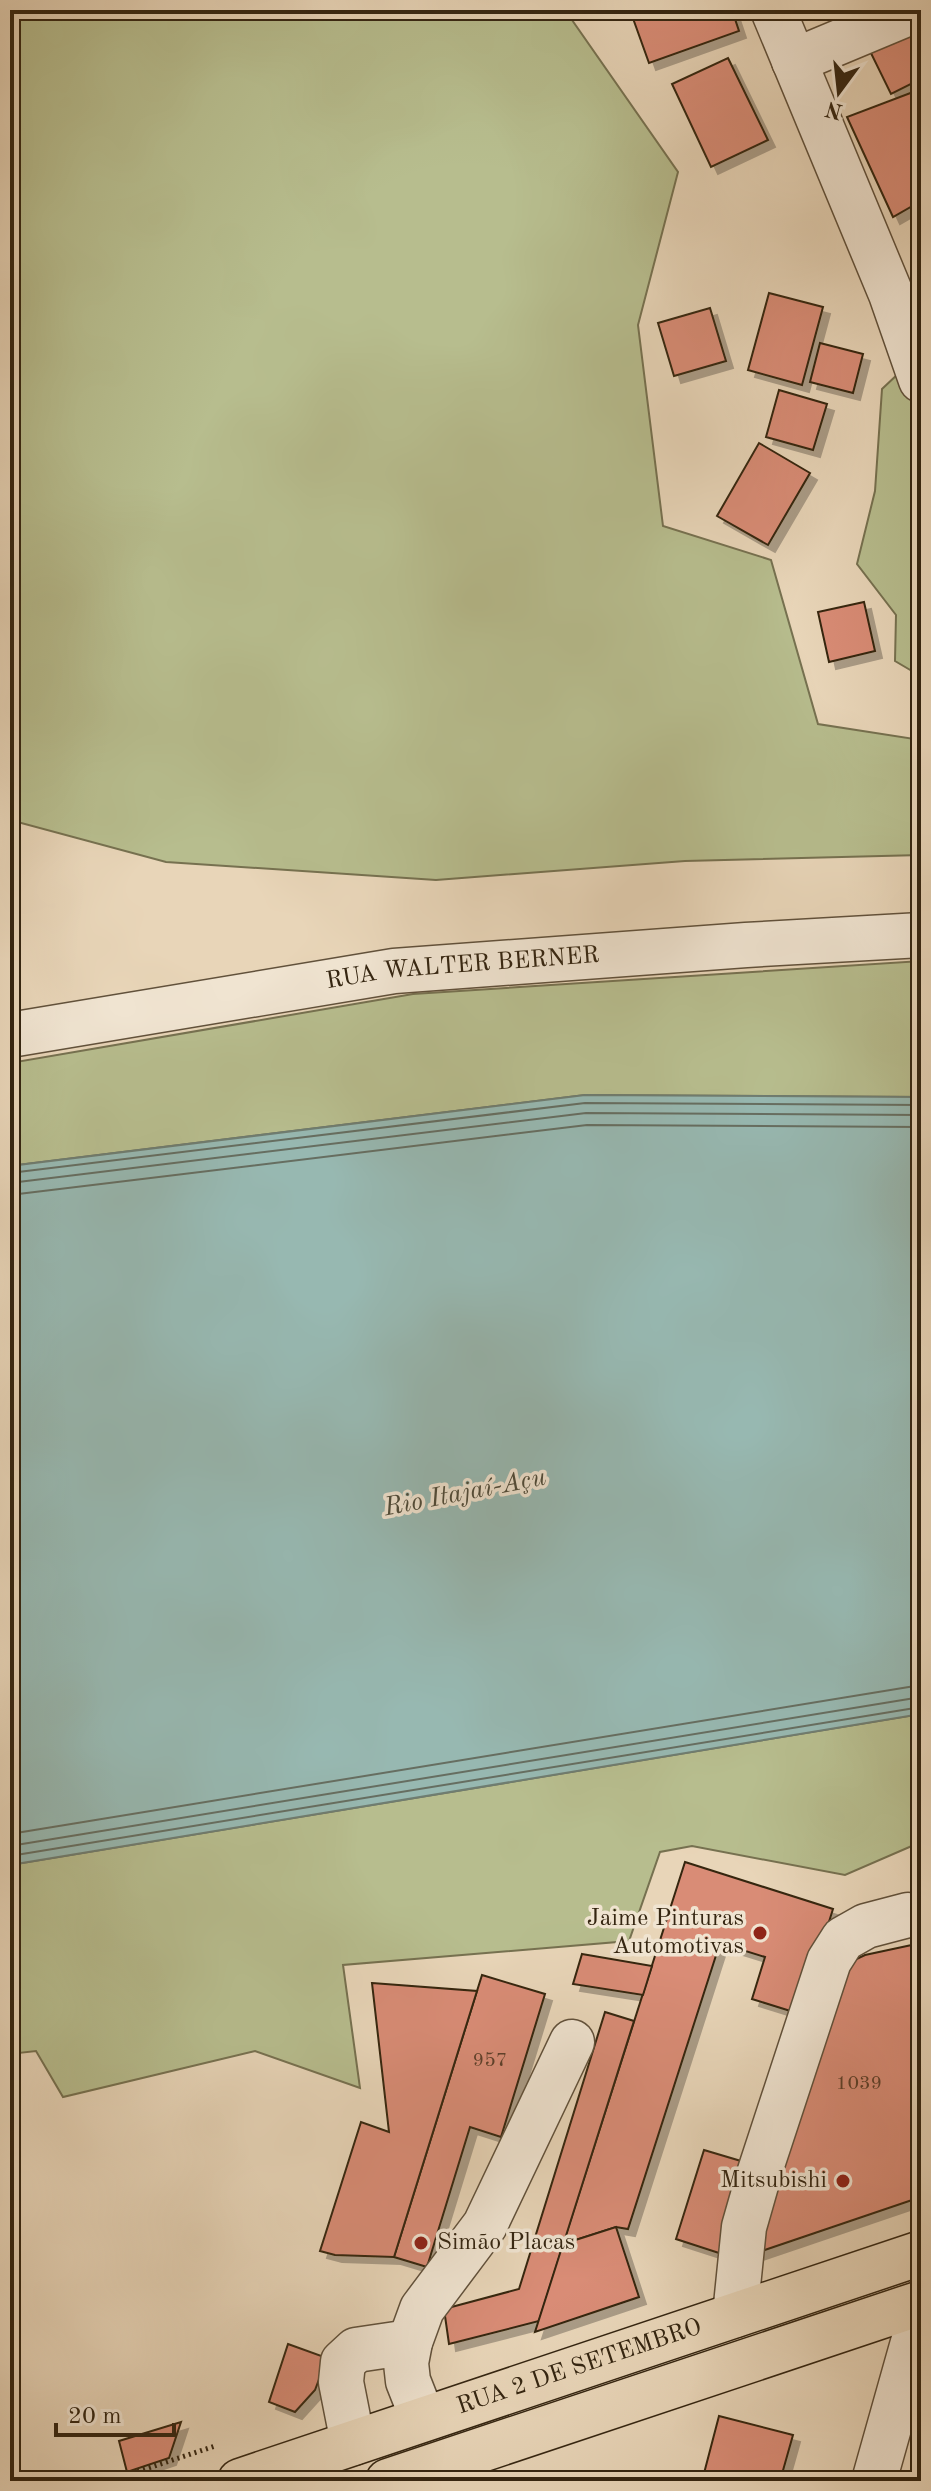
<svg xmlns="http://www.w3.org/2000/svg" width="931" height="2491" viewBox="0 0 931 2491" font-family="'Old Standard TT',serif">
	<defs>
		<filter id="shadow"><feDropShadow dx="7" dy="7" stdDeviation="0" flood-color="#0004"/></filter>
	</defs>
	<rect width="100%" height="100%" fill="#e8d5b8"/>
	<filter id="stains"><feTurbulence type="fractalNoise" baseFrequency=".0025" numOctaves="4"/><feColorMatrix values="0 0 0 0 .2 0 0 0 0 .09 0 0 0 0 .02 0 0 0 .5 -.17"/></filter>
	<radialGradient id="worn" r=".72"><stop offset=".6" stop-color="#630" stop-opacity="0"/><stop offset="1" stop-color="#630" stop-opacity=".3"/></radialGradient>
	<g fill="#b7bd8e" stroke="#767150" stroke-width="2">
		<polygon points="10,10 565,10 678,172 638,325 663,526 771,560 818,724 921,740 921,855 685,861 436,880 166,862 10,820"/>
		<polygon points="899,373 921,423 921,660 912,671 895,661 896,615 857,564 875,491 882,389"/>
		<polygon points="921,961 921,1097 585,1095 10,1166 10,1063 413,994"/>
		<polygon points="921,1714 921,1842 845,1875 692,1846 660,1852 629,1941 343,1965 360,2088 255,2051 63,2097 36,2051 10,2054 10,1865"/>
	</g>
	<polygon fill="#97b8b1" stroke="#6f7d71" stroke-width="2" points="585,1095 921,1097 921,1714 10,1865 10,1166"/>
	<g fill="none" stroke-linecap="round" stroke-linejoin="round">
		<g stroke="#666e61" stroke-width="2">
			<polyline points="10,1173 585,1103 921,1105"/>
			<polyline points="10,1183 586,1113 921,1115"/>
			<polyline points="10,1195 587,1125 921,1127"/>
			<polyline points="10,1834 921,1685"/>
			<polyline points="10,1846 921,1697"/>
			<polyline points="10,1856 921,1707"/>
		</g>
	</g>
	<g fill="#d98c76" stroke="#342511" stroke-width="2" filter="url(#shadow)">
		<polygon points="630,10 732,10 739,31 649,63"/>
		<polygon points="921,17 921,79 891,94 866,43"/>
		<polygon points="728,58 768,140 711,167 672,84"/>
		<polygon points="921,89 921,201 893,217 847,117"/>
		<polygon points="769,293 823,307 802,385 748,370"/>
		<polygon points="710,308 726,361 674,376 658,323"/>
		<polygon points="820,343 863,354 853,393 810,382"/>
		<polygon points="779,390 827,404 813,450 766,437"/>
		<polygon points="759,443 810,473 768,545 717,516"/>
		<polygon points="864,602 875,651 829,662 818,612"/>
		<polygon points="685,1862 833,1909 800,2014 752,1999 765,1957 720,1943 628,2229 616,2227 563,2244"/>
		<polygon points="921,1943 921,2197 744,2257 833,1970 865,1955"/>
		<polygon points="582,1954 652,1966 643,1995 573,1984"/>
		<polygon points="482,1975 545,1994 501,2137 470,2127 427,2267 394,2257"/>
		<polygon points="372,1983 477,1991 394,2257 335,2255 320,2251 361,2122 389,2132"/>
		<polygon points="605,2012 634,2021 539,2321 449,2344 444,2309 519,2289"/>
		<polygon points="704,2150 751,2164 722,2254 676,2239"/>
		<polygon points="616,2227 639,2297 535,2332 563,2244"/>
		<polygon points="288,2344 327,2358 315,2390 295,2412 269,2402"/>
		<polygon points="719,2416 793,2435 780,2481 702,2481"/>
		<polygon points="181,2422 169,2458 127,2472 119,2441"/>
	</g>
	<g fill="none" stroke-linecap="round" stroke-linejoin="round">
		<defs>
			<g id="minor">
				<polyline points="773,10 891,294 921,380"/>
				<polyline points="794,61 916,10"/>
				<path id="s1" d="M10,1035l384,-64 352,-26 175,-10"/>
				<polyline points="735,2315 744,2227 760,2171 829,1961 843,1939 866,1926 908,1915"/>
				<polyline points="423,2419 408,2381 406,2363 410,2342 422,2309 485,2225 572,2042"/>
				<polyline points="353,2443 341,2382 343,2362 356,2350 410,2342"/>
				<polyline points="874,2481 921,2314"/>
			</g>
			<g id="major">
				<path id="s2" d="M240,2481l681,-228"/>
				<polyline points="388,2481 921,2303"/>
			</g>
		</defs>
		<use href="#minor" stroke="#61513b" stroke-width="47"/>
		<use href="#major" stroke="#342511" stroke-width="47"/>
		<polyline stroke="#342511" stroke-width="5" stroke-dasharray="2 4" stroke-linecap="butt" points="109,2481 215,2446"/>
		<use href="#minor" stroke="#f0e4d1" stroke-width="44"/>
		<use href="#major" stroke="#e8d5b8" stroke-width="44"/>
	</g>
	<g fill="#8f2418" stroke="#f0e4d1" stroke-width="3">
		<circle cx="760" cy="1933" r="8"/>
		<circle cx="843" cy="2181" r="8"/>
		<circle cx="421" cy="2243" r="8"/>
	</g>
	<g text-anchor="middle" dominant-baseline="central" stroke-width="7" stroke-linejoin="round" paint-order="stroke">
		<g font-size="20" fill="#5d3f2a">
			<text x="490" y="2061">957</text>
			<text x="859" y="2084">1039</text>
		</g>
		<g font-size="24" fill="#342511" stroke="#f0e4d1">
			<text stroke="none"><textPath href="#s1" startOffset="458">RUA WALTER BERNER</textPath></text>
			<text stroke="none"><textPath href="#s2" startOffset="358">RUA 2 DE SETEMBRO</textPath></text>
		</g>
		<g font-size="24" fill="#342511" stroke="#f0e4d1" text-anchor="end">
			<text x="744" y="1919">Jaime Pinturas<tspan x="744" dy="28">Automotivas</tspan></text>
			<text x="827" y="2181">Mitsubishi</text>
			<text x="437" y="2243" text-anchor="start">Simão Placas</text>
		</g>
		<g font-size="26" font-style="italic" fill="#4d4a39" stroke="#f0e4d1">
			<text transform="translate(465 1493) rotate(-11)">Rio Itajaí-Açu</text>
		</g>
	</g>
	<rect width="931" height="2491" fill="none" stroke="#e8d5b8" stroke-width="40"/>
	<rect x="12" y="12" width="907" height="2467" fill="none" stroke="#342511" stroke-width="4"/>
	<rect x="20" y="20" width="891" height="2451" fill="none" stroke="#342511" stroke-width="2"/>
	<g transform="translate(839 92) rotate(195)" stroke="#f0e4d1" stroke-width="6" paint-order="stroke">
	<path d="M0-6L14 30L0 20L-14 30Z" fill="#342511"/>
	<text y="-12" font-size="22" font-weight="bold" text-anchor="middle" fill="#342511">N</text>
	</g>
	<path d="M56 2423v12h118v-12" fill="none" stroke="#342511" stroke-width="4"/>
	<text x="68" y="2423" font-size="24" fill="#342511" stroke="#f0e4d1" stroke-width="6" paint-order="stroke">20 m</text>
	<rect width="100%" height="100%" filter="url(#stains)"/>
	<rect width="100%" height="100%" fill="url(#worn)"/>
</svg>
